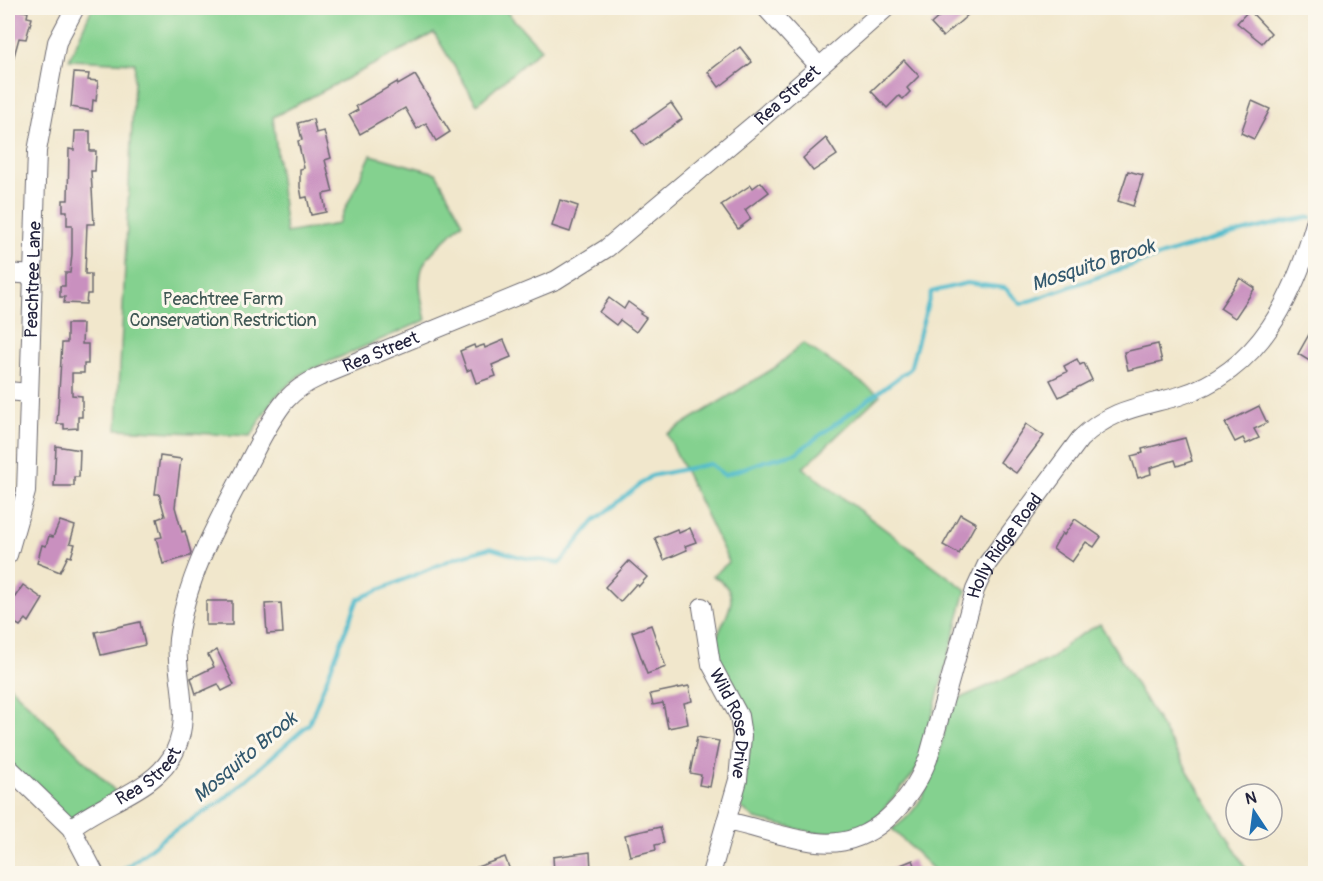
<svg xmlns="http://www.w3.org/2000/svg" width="1323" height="881" viewBox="0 0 1323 881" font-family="Pangolin,sans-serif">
	<rect width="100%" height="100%" fill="#fbf7ec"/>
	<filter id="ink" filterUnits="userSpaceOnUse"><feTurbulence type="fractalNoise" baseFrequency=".0167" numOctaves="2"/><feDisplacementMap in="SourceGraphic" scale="12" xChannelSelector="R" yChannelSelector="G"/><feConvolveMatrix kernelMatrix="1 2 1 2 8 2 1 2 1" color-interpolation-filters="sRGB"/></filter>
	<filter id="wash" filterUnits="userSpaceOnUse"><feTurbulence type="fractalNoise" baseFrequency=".008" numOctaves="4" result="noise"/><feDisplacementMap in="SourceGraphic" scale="24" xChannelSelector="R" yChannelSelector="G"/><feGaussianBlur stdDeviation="1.35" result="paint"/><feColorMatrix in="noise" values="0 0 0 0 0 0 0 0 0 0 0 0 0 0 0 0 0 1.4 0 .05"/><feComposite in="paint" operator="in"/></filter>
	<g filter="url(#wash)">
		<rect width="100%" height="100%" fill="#f1e7cc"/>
		<g fill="#84d18f" stroke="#537a65" stroke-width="1.5">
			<path d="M92,8h78l5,4 8,-4h320l38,41 -64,55 -43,-71 -161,84 13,116 52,-9 33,-69 65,18 27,49c-39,40 -52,38 -37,98l-125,54 -28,25 -23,37 -133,-7 18,-366 -66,-3z"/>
			<path d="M803,343l77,52 -77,73 163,122 -45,168 -6,14 -39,46 -17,11 -14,3 -31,1 -59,-14 -14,-12c-2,-37 20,-62 3,-103 -7,-17 -23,-31 -28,-48 -9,-28 40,-56 -3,-80l16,-14 -62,-128 109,-67z"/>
			<path d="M1100,624l149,249h-312l-45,-44c42,-25 48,-84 59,-127l101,-44 21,-19z"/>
			<polygon points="8,684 122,798 71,828 8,767"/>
		</g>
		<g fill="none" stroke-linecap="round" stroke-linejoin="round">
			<path stroke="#50bbcc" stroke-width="4" d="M118,874l48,-38 57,-36 86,-76 49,-125 97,-41 35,-10 30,9 40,6 35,-43 56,-44 59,-12 14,11 41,-14 31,-8 114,-84 21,-77 36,-9 38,5 16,16c95,-33 191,-70 290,-87"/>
		</g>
		<g id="blocks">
			<g fill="#c990bf">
				<polygon points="8,8 28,12 27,17 32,18 26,39 19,38 11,67 8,66"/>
				<polygon points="949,8 965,8 970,13 943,37 931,24"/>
				<polygon points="1249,10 1271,33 1262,43 1237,23"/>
				<polygon points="740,47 752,62 719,87 708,72"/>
				<polygon points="904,60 919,76 907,88 910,92 903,99 899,96 887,108 871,91"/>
				<polygon points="74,73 89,74 88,80 98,81 96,101 93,100 92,111 71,107"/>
				<polygon points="415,75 450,132 436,141 426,123 417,129 405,108 360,134 349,115 358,110 356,106 397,82 398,85"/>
				<polygon points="1252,101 1270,109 1254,139 1241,133"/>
				<polygon points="671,103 682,119 644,146 633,130"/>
				<polygon points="313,119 316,133 324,131 331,158 325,160 333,192 323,194 326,212 311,215 307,197 302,198 300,187 300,169 304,168 298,141 302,140 298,123"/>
				<polygon points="75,131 90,131 90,151 96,151 95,171 91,171 94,224 87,224 85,274 91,274 91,294 87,294 86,304 64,303 65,297 60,297 60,286 65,286 65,273 70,273 72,254 72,225 67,225 67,211 63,211 63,200 68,200 69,149 74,150"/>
				<polygon points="826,138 837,155 813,171 803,158"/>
				<polygon points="1128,171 1143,175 1133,206 1118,201"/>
				<polygon points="761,182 769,192 745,210 751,219 738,229 721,205 751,185 753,188"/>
				<polygon points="560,200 578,206 570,232 552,226"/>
				<polygon points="1240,278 1255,288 1235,318 1220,308"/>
				<polygon points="609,298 624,309 628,302 642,312 640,314 646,318 636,332 620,320 616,325 599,312"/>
				<polygon points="1316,322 1316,365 1298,354"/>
				<polygon points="67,324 83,324 82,344 88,344 88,364 84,364 84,373 72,373 72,395 82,396 82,417 78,417 78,428 64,429 64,424 57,424 62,343 67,343"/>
				<polygon points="504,340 511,357 492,365 496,376 476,383 471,369 467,371 460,351 474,345 475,348 484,345 485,348"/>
				<polygon points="1158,344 1162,362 1128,370 1124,352"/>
				<polygon points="1077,359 1080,365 1084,363 1092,380 1059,397 1050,380 1067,372 1064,366"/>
				<polygon points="1259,406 1267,423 1254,429 1259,438 1246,444 1243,438 1235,442 1225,423"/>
				<polygon points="1026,424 1044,436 1016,473 1000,462"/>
				<polygon points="1185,438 1192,461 1177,466 1175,460 1150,468 1151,474 1138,478 1131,456 1143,453 1142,449"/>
				<polygon points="56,446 80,450 79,477 74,477 74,486 54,486"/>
				<polygon points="160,456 181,459 175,507 182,532 185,531 191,553 190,556 163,564 156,538 162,537 157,519 165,516 159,494 155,494"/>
				<polygon points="960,514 976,523 959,554 943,545"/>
				<polygon points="1075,519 1101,537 1094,547 1086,542 1072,562 1053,549 1062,533 1064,535"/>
				<polygon points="60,521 75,526 70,543 75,544 71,557 68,556 60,572 37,563 42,545 46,546 49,536 53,537"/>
				<polygon points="690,528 696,542 685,546 687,550 664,560 655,538 677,529 679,533"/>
				<polygon points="629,561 647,577 639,586 636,584 620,602 605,587"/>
				<polygon points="23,585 43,599 29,622 26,619 20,626 8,619 8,607"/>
				<rect x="206" y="601" width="26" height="24"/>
				<polygon points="281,603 283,633 267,634 265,604"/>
				<polygon points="140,622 145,645 101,655 95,632"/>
				<polygon points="651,625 666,667 647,674 632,632"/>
				<polygon points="217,650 234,685 222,691 218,684 196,694 191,678 214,667 208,655"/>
				<polygon points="689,686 692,701 684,703 688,724 668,728 663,703 653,705 650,694"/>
				<polygon points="697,737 719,741 710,787 699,785 701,775 690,773"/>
				<polygon points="660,827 664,843 655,845 656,850 630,856 625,835"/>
				<polygon points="590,852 591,870 583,870 583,873 554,873 553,857"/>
				<polygon points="505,857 511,873 463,873 463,872"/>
				<polygon points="913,860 918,873 881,873"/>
			</g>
		</g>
	</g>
	<g filter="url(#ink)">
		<use href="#blocks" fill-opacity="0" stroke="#6a676e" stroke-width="1.5"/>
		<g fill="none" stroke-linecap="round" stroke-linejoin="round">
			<defs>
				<g id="minor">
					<polyline points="766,8 819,66"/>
					<polyline points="8,273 33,275"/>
					<polyline points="8,391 29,393"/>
					<path id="s1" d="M8,555l18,-63 11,-341 20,-109 18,-34"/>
					<path id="s2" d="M702,607l9,57 28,52 3,20 -4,44 -27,94"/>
					<polyline points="8,767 71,828 95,874"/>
					<path id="s3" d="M726,821c30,6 61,18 91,21 54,7 93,-39 111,-83l47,-169 12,-26 93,-125c31,-30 60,-32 99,-43 82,-25 116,-101 137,-176"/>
					<path id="s4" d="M71,828c31,-26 86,-38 104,-77 18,-38 -1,-75 3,-112 8,-62 40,-118 69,-173 11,-21 23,-47 39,-66 9,-10 22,-18 33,-23l237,-97 51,-32 149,-125 130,-115"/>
				</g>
			</defs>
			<use href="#minor" stroke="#6a676e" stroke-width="20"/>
			<use href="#minor" stroke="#fff" stroke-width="18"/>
		</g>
	</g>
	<g text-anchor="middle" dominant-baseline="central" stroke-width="6" stroke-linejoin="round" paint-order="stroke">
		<g font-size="18" fill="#22223b" stroke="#fbf7ec">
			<text stroke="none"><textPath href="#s4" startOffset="1102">Rea Street</textPath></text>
			<text stroke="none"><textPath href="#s1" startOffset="278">Peachtree Lane</textPath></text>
			<text stroke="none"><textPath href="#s4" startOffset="616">Rea Street</textPath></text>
			<text stroke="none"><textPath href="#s3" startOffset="471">Holly Ridge Road</textPath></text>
			<text stroke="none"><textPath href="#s2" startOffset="122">Wild Rose Drive</textPath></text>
			<text stroke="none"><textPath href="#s4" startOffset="94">Rea Street</textPath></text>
		</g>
		<g font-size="18" fill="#3f5754" stroke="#fbf7ec">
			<text x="223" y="299">Peachtree Farm<tspan x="223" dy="21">Conservation Restriction</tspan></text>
		</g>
		<g font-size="20" font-style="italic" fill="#32586e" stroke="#fbf7ec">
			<text transform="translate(1093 265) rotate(-18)">Mosquito Brook</text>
			<text transform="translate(245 757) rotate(-40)">Mosquito Brook</text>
		</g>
	</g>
	<rect width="1323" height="881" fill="none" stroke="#fbf7ec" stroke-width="30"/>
	<g transform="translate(1254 812) rotate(347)"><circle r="28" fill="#fbf7ec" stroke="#a4a2a5" stroke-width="1.5"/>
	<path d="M0-4.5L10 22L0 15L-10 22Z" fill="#1f6fb2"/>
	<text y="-9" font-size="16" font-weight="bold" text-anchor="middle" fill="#22223b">N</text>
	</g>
</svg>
